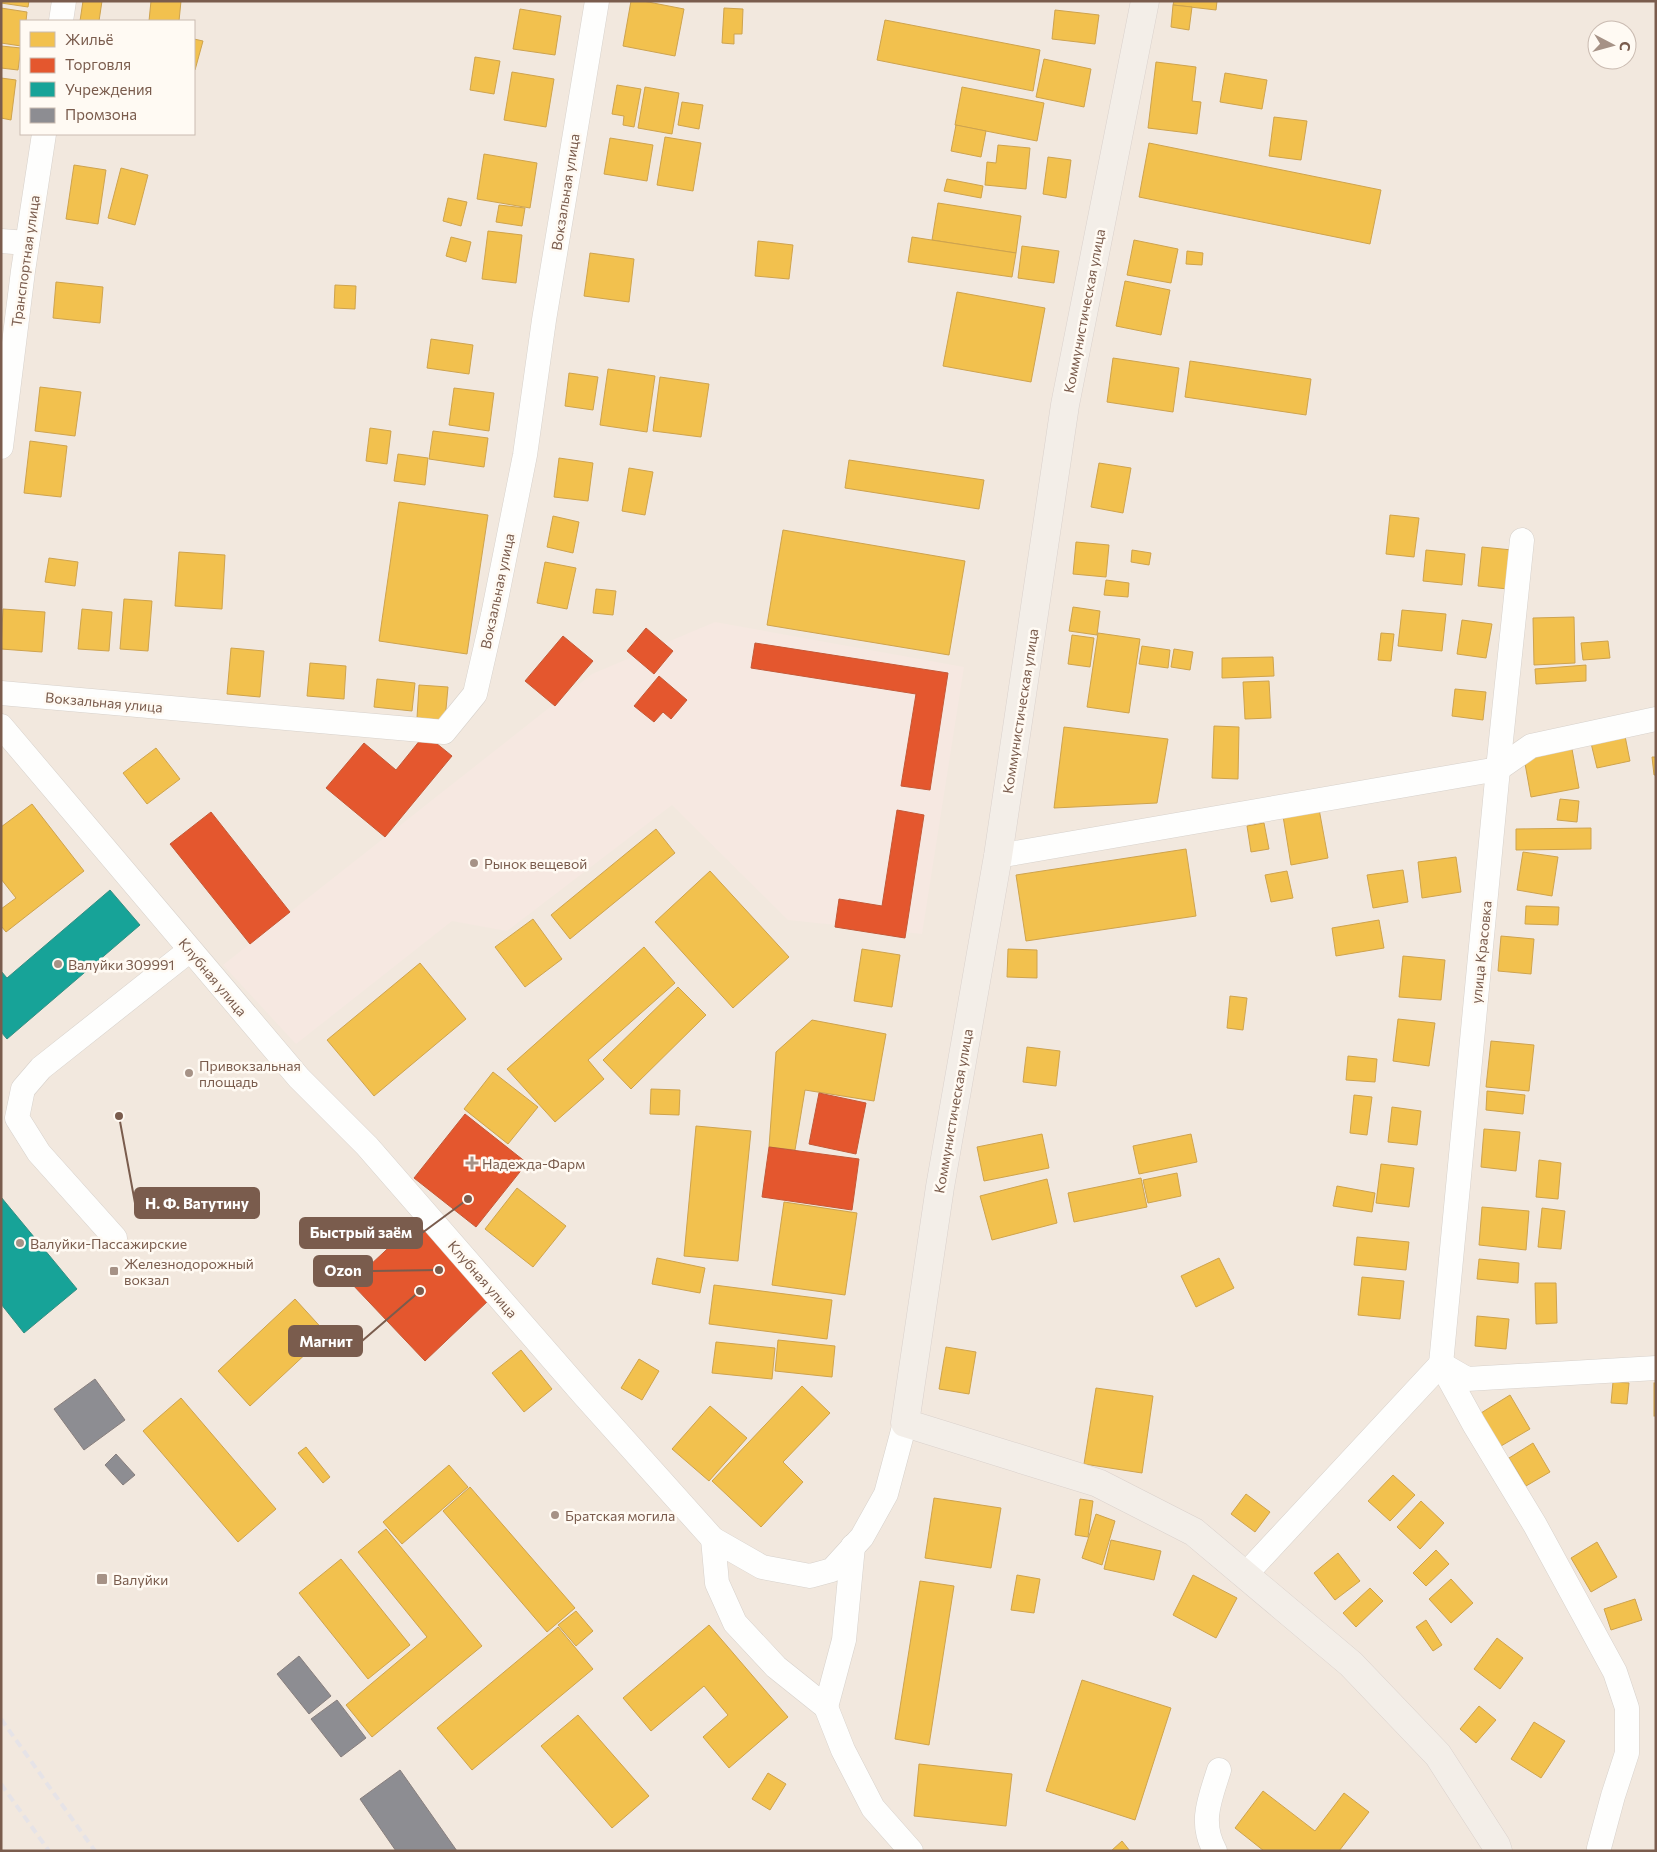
<svg xmlns="http://www.w3.org/2000/svg" width="1657" height="1852" viewBox="0 0 1657 1852" font-family="Commissioner,sans-serif">
	<rect width="100%" height="100%" fill="#f9f5f0"/>
	<path fill="#f2e8de" fill-rule="evenodd" d="M1,1h1655v1850h-1655zM21,21h173v113h-173zM1597,30h30v30h-30z"/>
	<polygon fill="#f6e8e1" points="715,622 964,667 922,934 788,920 672,805 507,931 452,921 296,1044 223,965 592,674"/>
	<g fill="#f2c14e" stroke="#cea34e">
		<polygon points="1,1 29,1 28,7 1,3"/>
		<polygon points="83,1 102,1 99,21 80,21"/>
		<polygon points="151,1 181,1 179,21 149,21"/>
		<polygon points="631,1 643,1 684,9 675,56 623,46"/>
		<polygon points="1174,1 1217,1 1216,10 1173,5"/>
		<polygon points="1173,5 1192,7 1189,30 1171,27"/>
		<polygon points="1,8 27,12 26,21 21,21 21,46 1,43"/>
		<polygon points="724,8 743,9 742,34 734,34 734,44 722,43"/>
		<polygon points="520,9 561,16 555,55 513,49"/>
		<polygon points="1055,10 1099,15 1095,44 1052,39"/>
		<polygon points="885,20 1040,50 1033,91 877,60"/>
		<polygon points="194,39 203,41 195,70 194,70"/>
		<polygon points="1,46 21,48 18,70 1,68"/>
		<polygon points="475,57 500,61 494,94 470,90"/>
		<polygon points="1044,59 1091,69 1084,107 1036,97"/>
		<polygon points="1156,62 1196,67 1192,101 1201,102 1197,134 1148,128"/>
		<polygon points="512,72 554,79 546,127 504,120"/>
		<polygon points="1225,73 1267,80 1262,109 1220,102"/>
		<polygon points="1,78 16,80 11,120 1,118"/>
		<polygon points="617,85 641,89 634,127 623,125 624,116 612,114"/>
		<polygon points="645,87 679,93 672,134 638,128"/>
		<polygon points="962,87 1044,103 1037,141 955,125"/>
		<polygon points="682,102 703,105 699,129 678,125"/>
		<polygon points="1274,117 1307,121 1301,160 1269,156"/>
		<polygon points="956,125 986,131 981,157 951,151"/>
		<polygon points="665,137 701,143 693,191 657,185"/>
		<polygon points="610,138 653,145 647,181 604,174"/>
		<polygon points="1149,143 1381,190 1370,244 1139,197"/>
		<polygon points="998,145 1030,148 1026,189 985,185 987,162 996,163"/>
		<polygon points="484,154 537,163 530,208 477,199"/>
		<polygon points="1048,157 1071,160 1066,198 1043,194"/>
		<polygon points="74,165 106,170 98,224 66,219"/>
		<polygon points="121,168 148,175 135,225 108,218"/>
		<polygon points="947,179 983,186 981,198 944,191"/>
		<polygon points="448,198 467,202 461,226 443,221"/>
		<polygon points="938,203 1021,216 1016,253 932,240"/>
		<polygon points="499,205 525,208 522,226 496,222"/>
		<polygon points="488,231 522,235 516,283 482,279"/>
		<polygon points="451,237 471,242 466,262 446,256"/>
		<polygon points="912,237 1016,253 1012,277 908,262"/>
		<polygon points="1134,240 1178,249 1171,283 1127,275"/>
		<polygon points="758,241 793,245 789,279 755,276"/>
		<polygon points="1022,246 1059,251 1054,283 1018,278"/>
		<polygon points="1187,251 1203,253 1202,265 1186,264"/>
		<polygon points="590,253 634,259 629,302 584,296"/>
		<polygon points="1125,281 1170,290 1161,335 1116,326"/>
		<polygon points="56,282 103,287 100,323 53,318"/>
		<polygon points="335,285 356,286 355,309 334,308"/>
		<polygon points="957,292 1045,308 1031,382 943,366"/>
		<polygon points="431,339 473,345 469,374 427,368"/>
		<polygon points="1113,358 1179,368 1173,412 1107,402"/>
		<polygon points="1190,361 1311,379 1306,415 1185,397"/>
		<polygon points="608,369 655,376 647,432 600,425"/>
		<polygon points="569,373 598,377 593,410 565,406"/>
		<polygon points="660,377 709,384 701,437 653,431"/>
		<polygon points="40,387 81,392 75,436 35,431"/>
		<polygon points="454,388 494,393 489,431 449,425"/>
		<polygon points="370,428 391,431 387,464 366,461"/>
		<polygon points="433,431 488,438 484,467 429,459"/>
		<polygon points="30,441 67,446 61,497 24,493"/>
		<polygon points="398,454 428,458 425,485 394,481"/>
		<polygon points="559,458 593,463 588,501 554,497"/>
		<polygon points="849,460 984,480 979,509 845,488"/>
		<polygon points="1099,463 1131,468 1123,513 1091,507"/>
		<polygon points="629,468 653,472 645,515 622,511"/>
		<polygon points="399,502 488,515 467,654 379,641"/>
		<polygon points="1390,515 1419,518 1414,557 1386,554"/>
		<polygon points="553,516 579,522 573,553 547,547"/>
		<polygon points="783,530 965,561 949,655 767,625"/>
		<polygon points="1076,542 1109,545 1106,577 1073,574"/>
		<polygon points="1482,547 1512,550 1508,589 1478,586"/>
		<polygon points="1132,550 1151,553 1149,565 1131,562"/>
		<polygon points="1426,550 1465,554 1462,585 1423,581"/>
		<polygon points="179,552 225,555 222,609 175,606"/>
		<polygon points="49,558 78,562 75,586 45,582"/>
		<polygon points="545,562 576,568 567,609 537,603"/>
		<polygon points="1106,580 1129,583 1128,597 1104,595"/>
		<polygon points="596,589 616,591 613,615 593,613"/>
		<polygon points="124,599 152,601 148,651 120,649"/>
		<polygon points="1073,607 1100,611 1097,635 1069,631"/>
		<polygon points="3,609 45,612 42,652 1,649"/>
		<polygon points="82,609 112,612 109,651 78,649"/>
		<polygon points="1402,610 1446,614 1442,651 1398,646"/>
		<polygon points="1574,617 1575,663 1534,665 1533,618"/>
		<polygon points="1462,620 1492,624 1486,658 1457,654"/>
		<polygon points="1098,633 1140,639 1129,713 1087,707"/>
		<polygon points="1381,633 1394,634 1391,661 1378,660"/>
		<polygon points="1072,635 1094,638 1090,667 1068,664"/>
		<polygon points="1608,641 1610,658 1583,660 1581,643"/>
		<polygon points="1142,646 1170,650 1168,668 1139,664"/>
		<polygon points="231,648 264,651 260,697 227,694"/>
		<polygon points="1174,649 1193,652 1190,670 1171,667"/>
		<polygon points="1273,657 1274,676 1222,678 1222,658"/>
		<polygon points="310,663 346,666 344,699 307,696"/>
		<polygon points="1586,665 1586,681 1536,684 1535,669"/>
		<polygon points="377,679 415,683 412,711 374,707"/>
		<polygon points="1269,681 1271,718 1245,719 1243,682"/>
		<polygon points="419,685 448,687 445,720 417,718"/>
		<polygon points="1455,689 1486,692 1483,720 1452,716"/>
		<polygon points="1214,726 1239,727 1238,779 1212,778"/>
		<polygon points="1064,727 1168,739 1157,803 1054,808"/>
		<polygon points="1625,736 1630,761 1597,768 1591,743"/>
		<polygon points="156,748 180,779 147,804 123,773"/>
		<polygon points="1572,749 1579,788 1531,797 1524,758"/>
		<polygon points="1652,757 1656,757 1656,775 1654,775"/>
		<polygon points="1560,799 1579,801 1577,822 1557,820"/>
		<polygon points="32,804 84,871 6,932 1,926 1,909 16,898 1,879 1,827"/>
		<polygon points="1319,809 1328,858 1291,865 1283,816"/>
		<polygon points="1264,823 1269,849 1251,852 1247,826"/>
		<polygon points="1591,828 1591,849 1516,850 1516,829"/>
		<polygon points="656,829 675,853 570,939 551,915"/>
		<polygon points="1186,849 1196,916 1026,941 1016,875"/>
		<polygon points="1523,852 1558,857 1552,896 1517,890"/>
		<polygon points="1456,857 1461,892 1422,898 1418,862"/>
		<polygon points="1403,870 1408,902 1373,908 1367,875"/>
		<polygon points="710,871 789,957 733,1008 655,922"/>
		<polygon points="1287,871 1293,898 1271,902 1265,875"/>
		<polygon points="1526,906 1559,907 1558,925 1525,924"/>
		<polygon points="533,919 562,959 525,987 495,947"/>
		<polygon points="1379,920 1384,948 1336,956 1332,928"/>
		<polygon points="1501,936 1534,939 1531,974 1498,971"/>
		<polygon points="644,947 675,983 588,1060 604,1079 555,1122 507,1069"/>
		<polygon points="862,949 900,955 892,1007 854,1001"/>
		<polygon points="1008,949 1037,950 1037,978 1007,977"/>
		<polygon points="1403,956 1445,960 1441,1000 1399,997"/>
		<polygon points="420,963 466,1019 374,1096 327,1040"/>
		<polygon points="678,987 706,1015 631,1089 603,1060"/>
		<polygon points="1230,996 1247,998 1243,1030 1227,1028"/>
		<polygon points="1398,1019 1435,1023 1429,1066 1393,1061"/>
		<polygon points="812,1020 886,1034 874,1101 805,1090 795,1150 769,1147 776,1052"/>
		<polygon points="1491,1041 1534,1045 1529,1091 1486,1087"/>
		<polygon points="1027,1047 1060,1051 1056,1086 1023,1082"/>
		<polygon points="1348,1056 1377,1059 1375,1082 1346,1080"/>
		<polygon points="493,1072 538,1107 508,1144 464,1109"/>
		<polygon points="651,1089 680,1090 679,1115 650,1114"/>
		<polygon points="1487,1091 1525,1095 1523,1114 1486,1110"/>
		<polygon points="1354,1095 1372,1097 1367,1135 1350,1133"/>
		<polygon points="1392,1107 1421,1111 1417,1145 1388,1142"/>
		<polygon points="696,1126 751,1131 738,1261 684,1256"/>
		<polygon points="1484,1129 1520,1132 1516,1171 1481,1167"/>
		<polygon points="1042,1134 1049,1168 984,1181 977,1147"/>
		<polygon points="1191,1134 1197,1162 1139,1174 1133,1146"/>
		<polygon points="1539,1160 1561,1163 1558,1199 1536,1197"/>
		<polygon points="1381,1164 1414,1168 1409,1207 1376,1203"/>
		<polygon points="1177,1173 1181,1196 1148,1203 1143,1180"/>
		<polygon points="1141,1178 1147,1207 1074,1222 1068,1193"/>
		<polygon points="1047,1179 1057,1223 992,1240 980,1196"/>
		<polygon points="1337,1186 1375,1193 1372,1212 1333,1206"/>
		<polygon points="517,1188 566,1226 533,1267 485,1229"/>
		<polygon points="784,1202 857,1213 845,1295 772,1285"/>
		<polygon points="1482,1207 1529,1211 1526,1250 1479,1245"/>
		<polygon points="1542,1208 1565,1211 1561,1249 1538,1247"/>
		<polygon points="1357,1237 1409,1242 1406,1270 1354,1265"/>
		<polygon points="657,1258 705,1268 700,1293 652,1284"/>
		<polygon points="1219,1258 1234,1288 1196,1307 1181,1276"/>
		<polygon points="1479,1259 1519,1263 1518,1283 1477,1279"/>
		<polygon points="1362,1277 1404,1281 1400,1319 1358,1315"/>
		<polygon points="1535,1283 1556,1283 1557,1323 1536,1324"/>
		<polygon points="714,1285 832,1300 827,1339 709,1324"/>
		<polygon points="295,1299 327,1334 250,1406 218,1371"/>
		<polygon points="1477,1316 1509,1319 1506,1349 1475,1346"/>
		<polygon points="778,1340 835,1346 832,1377 775,1371"/>
		<polygon points="716,1342 775,1348 772,1379 712,1373"/>
		<polygon points="946,1347 976,1352 969,1394 939,1389"/>
		<polygon points="521,1350 552,1389 524,1412 492,1373"/>
		<polygon points="639,1359 659,1371 642,1400 621,1388"/>
		<polygon points="1613,1382 1629,1383 1627,1404 1611,1403"/>
		<rect x="1654" y="1383" width="2" height="33"/>
		<polygon points="802,1386 830,1413 783,1462 803,1482 761,1527 712,1481"/>
		<polygon points="1096,1388 1153,1396 1142,1473 1084,1464"/>
		<polygon points="1510,1395 1530,1429 1501,1446 1481,1413"/>
		<polygon points="181,1398 276,1509 238,1542 143,1431"/>
		<polygon points="710,1406 747,1438 709,1481 672,1449"/>
		<polygon points="1533,1443 1550,1472 1526,1486 1509,1458"/>
		<polygon points="306,1447 330,1477 323,1483 298,1453"/>
		<polygon points="449,1465 468,1487 402,1544 383,1522"/>
		<polygon points="1393,1475 1415,1495 1390,1521 1368,1501"/>
		<polygon points="470,1487 575,1608 547,1632 443,1511"/>
		<polygon points="1246,1494 1270,1512 1255,1532 1231,1514"/>
		<polygon points="934,1498 1001,1508 991,1568 925,1558"/>
		<polygon points="1080,1499 1093,1501 1088,1537 1075,1535"/>
		<polygon points="1421,1501 1444,1523 1420,1549 1397,1527"/>
		<polygon points="1096,1514 1115,1521 1102,1565 1082,1558"/>
		<polygon points="386,1529 482,1646 372,1737 346,1705 427,1637 358,1552"/>
		<polygon points="1111,1540 1161,1551 1154,1580 1104,1569"/>
		<polygon points="1597,1542 1617,1577 1591,1592 1571,1558"/>
		<polygon points="1436,1550 1449,1564 1426,1586 1413,1573"/>
		<polygon points="1338,1553 1360,1581 1335,1600 1314,1573"/>
		<polygon points="341,1559 410,1645 368,1679 299,1593"/>
		<polygon points="1017,1575 1040,1579 1034,1613 1011,1610"/>
		<polygon points="1193,1575 1237,1598 1216,1638 1173,1615"/>
		<polygon points="1451,1579 1473,1603 1451,1623 1429,1599"/>
		<polygon points="920,1581 954,1586 929,1745 895,1739"/>
		<polygon points="1370,1588 1383,1601 1356,1627 1343,1613"/>
		<polygon points="1635,1599 1642,1620 1611,1630 1604,1609"/>
		<polygon points="576,1611 593,1631 576,1646 558,1625"/>
		<polygon points="1426,1620 1442,1645 1433,1651 1416,1627"/>
		<polygon points="709,1625 788,1717 729,1768 703,1737 728,1715 704,1686 651,1731 623,1698"/>
		<polygon points="558,1627 593,1669 472,1770 437,1728"/>
		<polygon points="1497,1638 1523,1658 1500,1689 1474,1669"/>
		<polygon points="1082,1680 1171,1708 1135,1820 1046,1791"/>
		<polygon points="1479,1706 1496,1720 1476,1743 1460,1729"/>
		<polygon points="578,1715 649,1796 612,1828 541,1746"/>
		<polygon points="1534,1722 1565,1741 1541,1778 1511,1759"/>
		<polygon points="919,1764 1012,1774 1006,1826 914,1816"/>
		<polygon points="768,1773 786,1784 770,1810 752,1799"/>
		<polygon points="1263,1791 1315,1831 1344,1793 1369,1812 1339,1851 1264,1851 1235,1828"/>
		<polygon points="1122,1841 1130,1851 1111,1851"/>
	</g>
	<g fill="#e4572e" stroke="#c45837">
		<polygon points="646,628 673,651 654,674 627,651"/>
		<polygon points="563,636 593,661 555,706 525,681"/>
		<polygon points="755,643 948,673 930,790 901,786 916,694 751,668"/>
		<polygon points="659,676 687,700 671,719 663,712 654,722 634,706"/>
		<polygon points="425,734 452,756 385,837 326,788 364,743 396,770"/>
		<polygon points="897,810 924,815 905,938 835,927 839,899 882,906"/>
		<polygon points="211,812 290,912 250,944 170,844"/>
		<polygon points="819,1093 866,1103 856,1154 809,1144"/>
		<polygon points="465,1114 527,1163 476,1227 414,1178"/>
		<polygon points="769,1147 859,1159 852,1210 762,1197"/>
		<polygon points="416,1222 489,1300 425,1361 351,1283"/>
	</g>
	<g fill="#17a398" stroke="#358e82">
		<polygon points="110,890 140,925 7,1039 1,1032 1,971 7,978"/>
		<polygon points="1,1197 77,1289 24,1333 1,1304"/>
	</g>
	<g fill="#8d8d92" stroke="#877e7d">
		<polygon points="95,1379 125,1420 84,1450 54,1409"/>
		<polygon points="116,1454 135,1475 123,1485 105,1465"/>
		<polygon points="299,1656 331,1696 309,1714 277,1674"/>
		<polygon points="337,1700 366,1738 341,1757 311,1719"/>
		<polygon points="400,1770 457,1851 396,1851 360,1799"/>
	</g>
	<g fill="none" stroke-linecap="round" stroke-linejoin="round">
		<defs>
			<g id="minor">
				<polyline points="61,21 64,1"/>
				<polyline points="1,241 27,243"/>
				<polyline points="1,447 23,271 44,134"/>
				<polyline points="1,693 444,732 475,694 493,615 525,455 544,320 597,1"/>
				<polyline points="1,726 299,1078 367,1146 584,1395 713,1539 762,1567 810,1576 832,1570 862,1537 886,1494 905,1423"/>
				<polyline points="998,856 1498,769 1531,746 1656,719"/>
				<polyline points="115,1238 39,1153 17,1118 23,1089 41,1068 190,950"/>
				<polyline points="1441,1364 1498,769 1522,540"/>
				<polyline points="1441,1364 1474,1424 1535,1525 1615,1672 1627,1708 1627,1753 1613,1796 1599,1848"/>
				<polyline points="1441,1364 1467,1379 1656,1368"/>
				<polyline points="713,1539 717,1583 735,1623 776,1667 826,1707 843,1750 873,1808 911,1851"/>
				<polyline points="1245,1575 1441,1364"/>
				<polyline points="826,1707 844,1640 853,1546"/>
				<path d="M1215,1851c-16,-29 -5,-52 4,-81"/>
			</g>
			<polyline id="major" points="1145,1 1065,405 998,856 940,1187 905,1423 1098,1483 1194,1532 1351,1664 1438,1755 1496,1845 1498,1851"/>
		</defs>
		<use href="#minor" stroke="#d7d1cb" stroke-width="25"/>
		<use href="#major" stroke="#dad1cc" stroke-width="29"/>
		<use href="#minor" stroke="#fefefd" stroke-width="24"/>
		<use href="#major" stroke="#f3eee8" stroke-width="28"/>
		<g stroke="#e6e3e7" stroke-width="4" stroke-dasharray="8 5" stroke-linecap="butt">
			<polyline points="1,1719 95,1851"/>
			<polyline points="1,1784 49,1851"/>
		</g>
	</g>
	<g fill="#a69286" stroke="#fffaf3" stroke-width="2">
		<circle cx="474" cy="863" r="5"/>
		<circle cx="58" cy="964" r="5"/>
		<circle cx="189" cy="1073" r="5"/>
		<path d="M469.5 1155.5h5v5h5v5h-5v5h-5v-5h-5v-5h5z"/>
		<circle cx="20" cy="1243" r="5"/>
		<rect x="109" y="1266" width="10" height="10" rx="2.5"/>
		<circle cx="555" cy="1515" r="5"/>
		<rect x="96" y="1573" width="12" height="12" rx="2.5"/>
	</g>
	<g text-anchor="middle" dominant-baseline="central" stroke-width="5" stroke-linejoin="round" paint-order="stroke">
		<g font-size="14" fill="#7a5c4d" stroke="#fffaf3">
			<text transform="translate(565 192) rotate(-81)">Вокзальная улица</text>
			<text transform="translate(25 261) rotate(-82)">Транспортная улица</text>
			<text transform="translate(1084 311) rotate(-79)">Коммунистическая улица</text>
			<text transform="translate(497 591) rotate(-78)">Вокзальная улица</text>
			<text transform="translate(104 702) rotate(5)">Вокзальная улица</text>
			<text transform="translate(1020 711) rotate(-81)">Коммунистическая улица</text>
			<text transform="translate(1481 952) rotate(-84)">улица Красовка</text>
			<text transform="translate(213 977) rotate(50)">Клубная улица</text>
			<text transform="translate(953 1111) rotate(-80)">Коммунистическая улица</text>
			<text transform="translate(483 1279) rotate(49)">Клубная улица</text>
		</g>
		<g font-size="14" fill="#7a5c4d" stroke="#fffaf3" text-anchor="start">
			<text x="484" y="863">Рынок вещевой</text>
			<text x="68" y="964">Валуйки 309991</text>
			<text x="199" y="1065">Привокзальная<tspan x="199" dy="16">площадь</tspan></text>
			<text x="482" y="1163">Надежда-Фарм</text>
			<text x="30" y="1243">Валуйки-Пассажирские</text>
			<text x="124" y="1263">Железнодорожный<tspan x="124" dy="16">вокзал</tspan></text>
			<text x="565" y="1515">Братская могила</text>
			<text x="113" y="1579">Валуйки</text>
		</g>
	</g>
	<path fill="none" stroke="#7a5c4d" stroke-width="2" d="M119 1116L135 1203M468 1199L422 1233M439 1270L372 1271M420 1291L362 1341"/>
	<g fill="#7a5c4d" stroke="#fffaf3" stroke-width="2">
		<circle cx="119" cy="1116" r="5"/>
		<circle cx="468" cy="1199" r="5"/>
		<circle cx="439" cy="1270" r="5"/>
		<circle cx="420" cy="1291" r="5"/>
	</g>
	<g fill="#7a5c4d" stroke="#7a5c4d" stroke-width="2">
		<rect x="135" y="1188" width="124" height="30" rx="5"/>
		<rect x="300" y="1218" width="122" height="30" rx="5"/>
		<rect x="314" y="1256" width="58" height="30" rx="5"/>
		<rect x="289" y="1326" width="73" height="30" rx="5"/>
	</g>
	<g font-size="15" text-anchor="middle" font-weight="bold" fill="#fff">
		<text x="197" y="1209">Н. Ф. Ватутину</text>
		<text x="361" y="1238">Быстрый заём</text>
		<text x="343" y="1276">Ozon</text>
		<text x="326" y="1347">Магнит</text>
	</g>
	<rect width="1657" height="1852" fill="none" stroke="#7a5c4d" stroke-width="5"/>
	<rect x="20" y="20" width="175" height="115" fill="#fffaf3" stroke="#cabbb1"/>
	<rect x="30" y="32" width="25" height="15" fill="#f2c14e" stroke="#cabbb1"/>
	<text x="65" y="45" font-size="15" fill="#7a5c4d">Жильё</text>
	<rect x="30" y="58" width="25" height="15" fill="#e4572e" stroke="#cabbb1"/>
	<text x="65" y="70" font-size="15" fill="#7a5c4d">Торговля</text>
	<rect x="30" y="82" width="25" height="15" fill="#17a398" stroke="#cabbb1"/>
	<text x="65" y="95" font-size="15" fill="#7a5c4d">Учреждения</text>
	<rect x="30" y="108" width="25" height="15" fill="#8d8d92" stroke="#cabbb1"/>
	<text x="65" y="120" font-size="15" fill="#7a5c4d">Промзона</text>
	<g transform="translate(1612 45) rotate(96)"><circle r="24" fill="#fffaf3" stroke="#cabbb1"/>
	<path d="M0-4L9 19L0 12L-9 19Z" fill="#a69286"/>
	<text y="-8" font-size="14" font-weight="bold" text-anchor="middle" fill="#7a5c4d">С</text>
	</g>
</svg>
